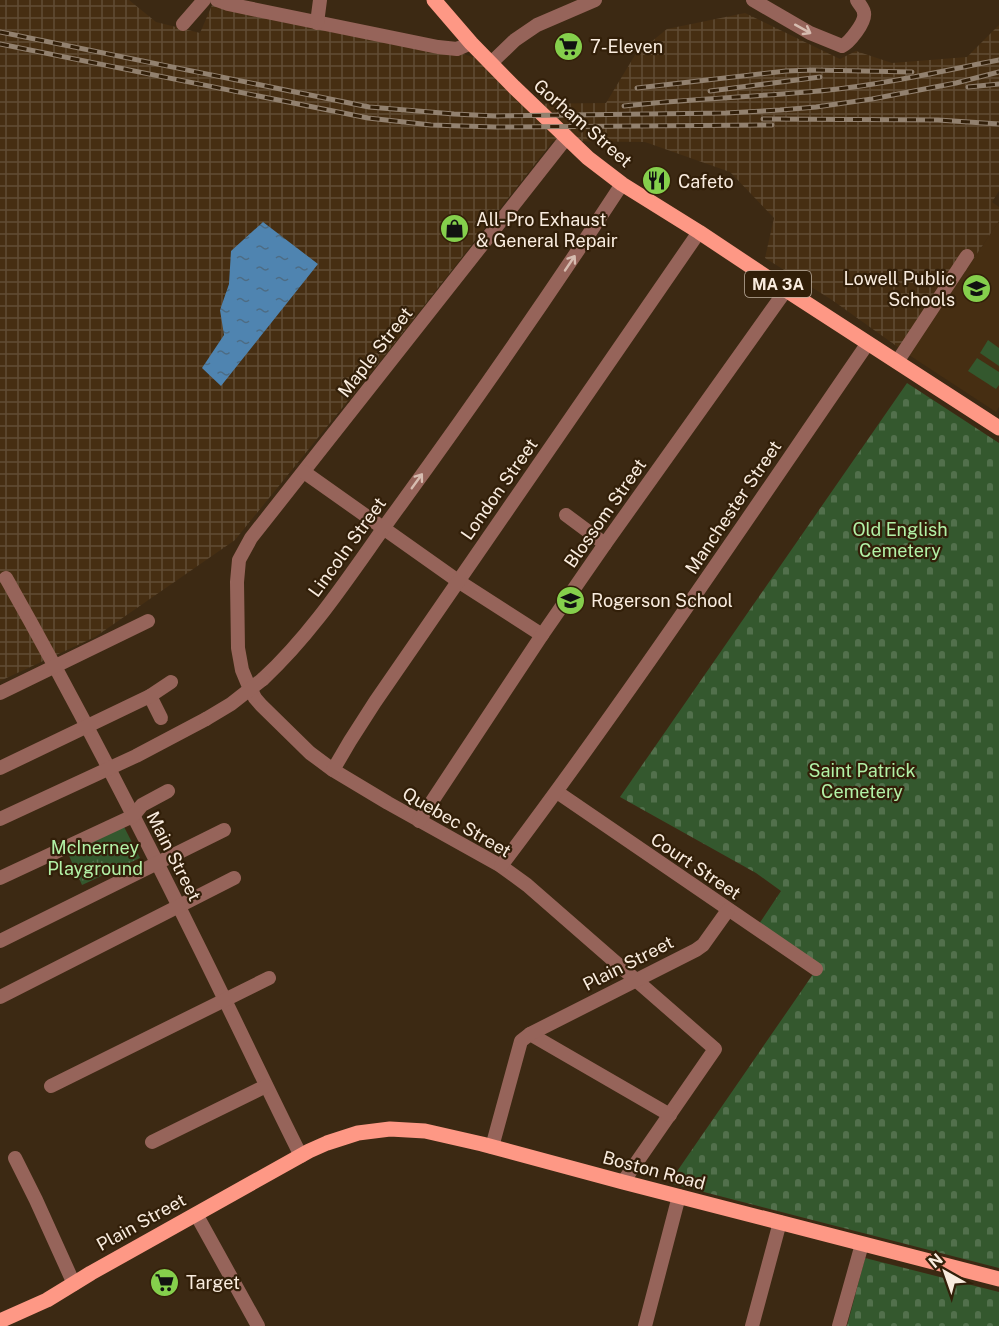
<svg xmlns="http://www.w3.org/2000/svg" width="999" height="1326" viewBox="0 0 999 1326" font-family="'Public Sans',sans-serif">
	<defs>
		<pattern id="industrial-grid" width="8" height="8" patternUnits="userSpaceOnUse" patternTransform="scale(1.5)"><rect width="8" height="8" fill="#462e12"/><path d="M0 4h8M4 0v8" fill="none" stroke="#614c34"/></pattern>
		<pattern id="grass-tufts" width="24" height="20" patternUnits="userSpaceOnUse" patternTransform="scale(1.5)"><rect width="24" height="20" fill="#34582e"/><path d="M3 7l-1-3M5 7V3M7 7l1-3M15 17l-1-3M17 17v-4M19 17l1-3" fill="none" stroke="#52704c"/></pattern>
		<pattern id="cemetery-stones" width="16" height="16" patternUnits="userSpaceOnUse" patternTransform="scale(1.5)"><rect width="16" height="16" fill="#34582e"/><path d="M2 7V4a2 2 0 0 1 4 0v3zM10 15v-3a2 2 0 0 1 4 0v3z" fill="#52704c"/></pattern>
		<pattern id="water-ripples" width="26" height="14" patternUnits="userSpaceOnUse" patternTransform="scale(1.5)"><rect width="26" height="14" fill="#4f84b0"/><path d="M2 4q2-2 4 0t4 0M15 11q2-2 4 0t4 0" fill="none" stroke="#4d6c84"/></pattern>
	</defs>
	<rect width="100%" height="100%" fill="#3c2913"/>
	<polygon fill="#462e12" points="999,221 999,407 996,412 909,355"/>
	<polygon fill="url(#industrial-grid)" points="0,0 129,0 156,22 200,33 212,5 440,48 477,58 520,104 606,103 635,55 667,29 745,13 840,59 856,51 892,63 967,57 999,25 999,191 992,202 999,207 999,221 909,355 832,300 765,258 774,218 730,172 645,142 553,141 390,349 235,540 95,637 0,681"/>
	<polygon fill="url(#grass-tufts)" points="122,823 140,858 82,885 66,849"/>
	<g fill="url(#cemetery-stones)">
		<polygon points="907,383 999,443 999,1268 669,1183 820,964 759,924 781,891 756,873 620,797"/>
		<polygon points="865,1258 999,1292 999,1326 847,1326"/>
	</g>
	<g fill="#34582e">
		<polygon points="988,340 999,348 999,366 980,353"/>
		<polygon points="977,358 999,372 999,385 996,389 968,371"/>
	</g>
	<polygon fill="url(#water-ripples)" points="263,222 318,264 221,386 202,368 224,335 220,310 229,284 231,251"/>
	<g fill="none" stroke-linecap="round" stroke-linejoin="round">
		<g stroke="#96645a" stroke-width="14">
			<polyline points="217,0 228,4 438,47 457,49 471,43"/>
			<path d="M753,0l57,33 32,13c7,-3 24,-24 22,-33 0,-4 -5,-9 -7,-13"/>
			<polyline points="317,23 320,0"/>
			<polyline points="183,24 204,0"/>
			<polyline points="491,63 515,40 537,25 595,0"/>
			<polyline points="567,137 251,538 239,560 237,582 238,648 242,670 247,682 255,698 261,705 310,753 333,770 388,803 501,866 527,885 715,1049 623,1182"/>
			<polyline points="897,362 967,256"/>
			<polyline points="304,472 458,581 542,635"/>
			<polyline points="566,515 605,544"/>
			<path d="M6,578c66,117 128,237 187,357 37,74 71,147 108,221"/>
			<path d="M263,679c53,-49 92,-112 135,-171 77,-106 152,-214 224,-324"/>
			<polyline points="0,693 148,621"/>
			<polyline points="150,696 161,718"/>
			<polyline points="0,768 150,696 171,682"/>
			<polyline points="333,770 350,741 375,702 699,232"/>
			<polyline points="557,792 816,969"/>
			<polyline points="0,819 136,756 206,719"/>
			<polyline points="419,821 542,635 605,544 786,290"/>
			<path d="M501,866c128,-170 246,-347 367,-523"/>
			<polyline points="0,878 133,816 142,805 168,791"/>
			<polyline points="0,941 224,830"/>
			<polyline points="0,997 234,878"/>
			<polyline points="530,1034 670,1115"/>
			<polyline points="51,1086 269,978"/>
			<polyline points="152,1142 266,1086"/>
			<polyline points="492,1147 521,1041 530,1034 696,950 703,945 728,910"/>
			<polyline points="15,1158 36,1200 74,1284"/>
			<polyline points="196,1214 258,1326"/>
			<polyline points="645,1326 679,1196"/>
			<polyline points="752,1326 780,1222"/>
			<polyline points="839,1326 862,1244"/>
		</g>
		<g stroke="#fe9885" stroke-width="15">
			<polyline points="434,0 471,43 514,87 588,158 622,184 699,232 786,290 999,428"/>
			<polyline points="0,1321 47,1300 91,1273 309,1151 327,1143 358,1133 390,1129 425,1131 482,1144 623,1182 999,1279"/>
		</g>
		<defs>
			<g id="rail">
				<polyline points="0,32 369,107 454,114 495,116 726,113 780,110 816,107 872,99 956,83 999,72"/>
				<polyline points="0,44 368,118 431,125 495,127 772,125"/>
				<polyline points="968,87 999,84"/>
				<polyline points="637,88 786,71 813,70 912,72"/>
				<polyline points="710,91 820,77"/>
				<path d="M624,106c68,-8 137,-9 205,-16 57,-6 113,-19 170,-30"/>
				<polyline points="763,119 938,120 999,124"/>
			</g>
		</defs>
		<use href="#rail" stroke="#92816f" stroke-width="5"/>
		<use href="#rail" stroke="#321f09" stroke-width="3" stroke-dasharray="9" stroke-linecap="butt"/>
		<polyline stroke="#96645a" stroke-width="14" points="206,719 231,704 263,679"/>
	</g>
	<defs><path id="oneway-shaft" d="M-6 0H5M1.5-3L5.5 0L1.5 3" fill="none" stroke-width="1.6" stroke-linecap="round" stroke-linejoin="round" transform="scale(1.5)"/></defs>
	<g stroke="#d6bcb0">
		<use href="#oneway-shaft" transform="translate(803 29) rotate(29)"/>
		<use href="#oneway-shaft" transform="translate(570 263) rotate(-56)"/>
		<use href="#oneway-shaft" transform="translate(417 481) rotate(-54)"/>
	</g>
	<defs>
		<symbol id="supermarket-disc" viewBox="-11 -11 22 22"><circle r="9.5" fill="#85cf4c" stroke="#321f09"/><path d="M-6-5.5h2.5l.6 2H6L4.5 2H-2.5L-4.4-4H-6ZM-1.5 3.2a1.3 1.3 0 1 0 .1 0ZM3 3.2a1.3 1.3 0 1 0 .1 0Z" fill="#111"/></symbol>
		<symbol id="restaurant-disc" viewBox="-11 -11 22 22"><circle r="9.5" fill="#85cf4c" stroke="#321f09"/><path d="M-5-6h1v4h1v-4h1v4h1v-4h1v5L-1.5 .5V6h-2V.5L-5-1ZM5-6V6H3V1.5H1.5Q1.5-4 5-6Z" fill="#111"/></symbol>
		<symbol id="shop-disc" viewBox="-11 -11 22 22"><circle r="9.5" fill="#85cf4c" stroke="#321f09"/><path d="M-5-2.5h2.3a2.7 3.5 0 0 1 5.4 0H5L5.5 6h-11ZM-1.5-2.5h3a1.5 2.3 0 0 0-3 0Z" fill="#111"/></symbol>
		<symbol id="school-disc" viewBox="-11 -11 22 22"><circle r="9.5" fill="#85cf4c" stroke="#321f09"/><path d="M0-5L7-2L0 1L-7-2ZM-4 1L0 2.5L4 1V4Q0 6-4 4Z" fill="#111"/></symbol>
	</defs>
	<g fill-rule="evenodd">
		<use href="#supermarket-disc" x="552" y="30" width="33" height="33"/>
		<use href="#restaurant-disc" x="640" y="164" width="33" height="33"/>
		<use href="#shop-disc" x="438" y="212" width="33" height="33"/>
		<use href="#school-disc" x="960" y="272" width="33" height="33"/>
		<use href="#school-disc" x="554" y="584" width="33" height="33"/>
		<use href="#supermarket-disc" x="148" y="1266" width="33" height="33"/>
	</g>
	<g text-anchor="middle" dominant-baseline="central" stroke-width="4.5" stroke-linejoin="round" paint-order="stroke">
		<rect fill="#321f09" stroke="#bdae9f" stroke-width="1.5" x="745" y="271" width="66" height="26" rx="4.5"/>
		<g font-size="16" font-weight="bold" fill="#f9ecdf">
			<text x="778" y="284">MA 3A</text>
		</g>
		<g font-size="18" fill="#f9ecdf" stroke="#321f09" text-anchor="start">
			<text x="590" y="46">7-Eleven</text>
			<text x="678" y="181">Cafeto</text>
			<text x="476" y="219">All-Pro Exhaust<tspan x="476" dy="21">&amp; General Repair</tspan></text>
			<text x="955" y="278" text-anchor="end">Lowell Public<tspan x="955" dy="21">Schools</tspan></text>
			<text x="591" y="600">Rogerson School</text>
			<text x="186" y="1282">Target</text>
		</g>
		<g font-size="18" fill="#f9ecdf" stroke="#321f09">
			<text transform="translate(583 123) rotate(41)">Gorham Street</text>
			<text transform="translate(375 352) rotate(-52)">Maple Street</text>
			<text transform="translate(499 489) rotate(-55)">London Street</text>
			<text transform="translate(733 507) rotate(-56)">Manchester Street</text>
			<text transform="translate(605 513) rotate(-55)">Blossom Street</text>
			<text transform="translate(347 547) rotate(-54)">Lincoln Street</text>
			<text transform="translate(457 822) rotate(30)">Quebec Street</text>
			<text transform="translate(174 856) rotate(63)">Main Street</text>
			<text transform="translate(696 866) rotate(34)">Court Street</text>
			<text transform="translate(628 963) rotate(-27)">Plain Street</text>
			<text transform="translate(654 1170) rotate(15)">Boston Road</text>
			<text transform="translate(141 1222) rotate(-29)">Plain Street</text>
		</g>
		<g font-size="18" fill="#b2f1a6" stroke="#321f09">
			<text x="900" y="529">Old English<tspan x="900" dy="21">Cemetery</tspan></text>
			<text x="862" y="770">Saint Patrick<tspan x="862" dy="21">Cemetery</tspan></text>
			<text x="95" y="847">McInerney<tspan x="95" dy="21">Playground</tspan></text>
		</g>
	</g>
	<g transform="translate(945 1272) rotate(320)" stroke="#321f09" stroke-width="4.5" paint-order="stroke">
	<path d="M0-4.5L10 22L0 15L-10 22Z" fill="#f9ecdf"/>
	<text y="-9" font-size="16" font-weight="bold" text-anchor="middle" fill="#f9ecdf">N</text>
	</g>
</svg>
